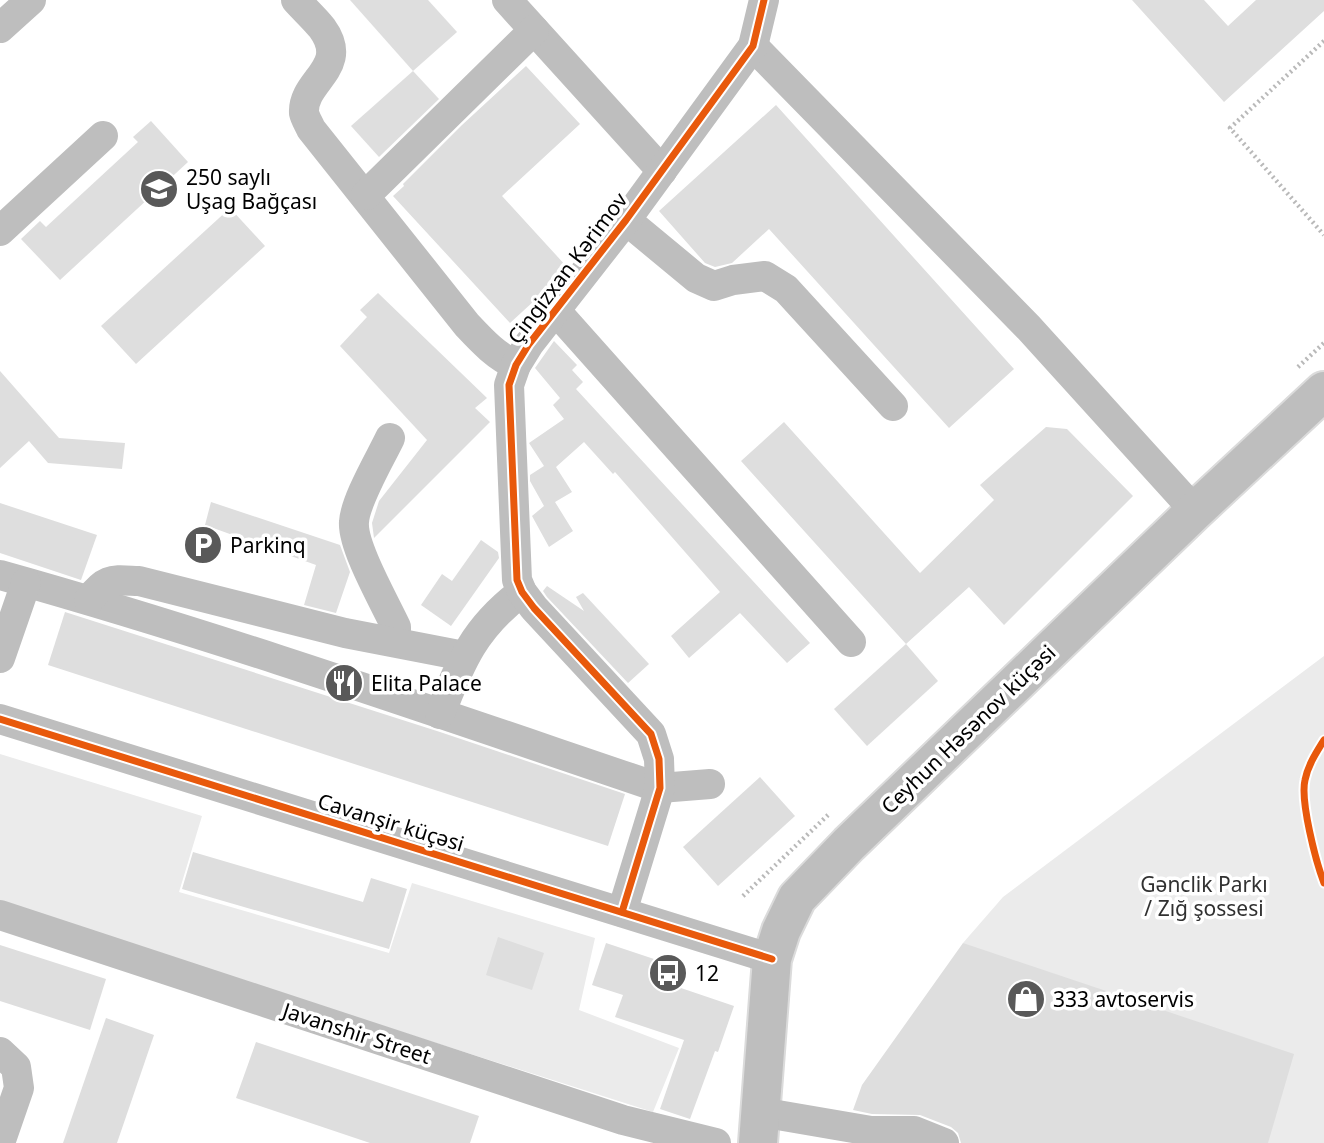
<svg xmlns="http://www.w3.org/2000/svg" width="1324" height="1143" viewBox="0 0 1324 1143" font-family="'Noto Sans',sans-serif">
	<rect width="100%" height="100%" fill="#fff"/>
	<g fill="#ebebeb">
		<polygon points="1324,656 1324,1143 1268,1143 963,943 1003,897"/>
		<polygon points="0,754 202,816 179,892 389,953 412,883 595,938 579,1010 679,1048 653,1112 0,904"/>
	</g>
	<g fill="#dedede">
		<polygon points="350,0 428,0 457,32 413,71"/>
		<polygon points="1132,0 1204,0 1228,26 1256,0 1324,0 1324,11 1224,102"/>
		<polygon points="526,66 580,124 502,196 567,267 558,279 510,323 393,196 404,186 403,184 462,125"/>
		<polygon points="413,71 439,99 379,157 351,126"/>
		<polygon points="776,105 1014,369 949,428 769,229 732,263 715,267 705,263 659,211"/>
		<polygon points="151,121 188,162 60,280 21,239 40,221 46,227 138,142 133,137"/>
		<polygon points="230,208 265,246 136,364 101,326"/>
		<polygon points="378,293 487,398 475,408 490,422 374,538 372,523 379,501 427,440 340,346 367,317 360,310"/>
		<polygon points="554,341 577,365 572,370 583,382 576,389 810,643 787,663 740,613 689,658 671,636 720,592 615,472 613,474 584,442 556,467 572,492 555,502 573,531 549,547 532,516 544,506 530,481 530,475 544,466 529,443 564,419 553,405 560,398 535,368"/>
		<polygon points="0,371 59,438 125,443 122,469 48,463 29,441 0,468"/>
		<polygon points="784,422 920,573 994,500 980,485 1046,427 1067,429 1133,496 1004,625 969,587 906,644 741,461"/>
		<polygon points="211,502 340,545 350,572 336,613 304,605 316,565 205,525"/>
		<polygon points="0,503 97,535 81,580 0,553"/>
		<polygon points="481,540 498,552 499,558 451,626 421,605 442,574 452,581"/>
		<polygon points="547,586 584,611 576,597 583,593 649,664 628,683 547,597 543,591"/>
		<polygon points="65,612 440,732 625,794 608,846 48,665"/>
		<polygon points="906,644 938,681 867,746 834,709"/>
		<polygon points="760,777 795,816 718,886 683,847"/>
		<polygon points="193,852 363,902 371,878 407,889 389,949 182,889"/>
		<polygon points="498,937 544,953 532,990 486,975"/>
		<polygon points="606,943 684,969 678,987 734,1006 718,1052 715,1051 690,1119 660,1109 684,1040 615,1017 623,995 592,985"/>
		<polygon points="963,943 1294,1054 1268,1143 961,1143 958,1133 951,1127 920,1115 872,1114 853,1110 862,1085"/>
		<polygon points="0,945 106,979 90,1030 0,1001"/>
		<polygon points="106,1018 154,1035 117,1143 63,1143"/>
		<polygon points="256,1042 479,1116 470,1143 370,1143 236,1098"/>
	</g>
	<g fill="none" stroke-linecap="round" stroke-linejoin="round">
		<defs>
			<polyline id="major" points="758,1143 772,959 781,931 797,898 849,844 1195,511 1324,391"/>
		</defs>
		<use href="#major" stroke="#dbdbdb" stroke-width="42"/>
		<g stroke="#b9b9b9" stroke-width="4.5" stroke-dasharray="2 3.5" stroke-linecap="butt">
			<polyline points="1324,41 1230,128 1324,235"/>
			<polyline points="1298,367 1324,343"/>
			<polyline points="743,896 828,815"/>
		</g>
		<g stroke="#bebebe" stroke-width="30">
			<path d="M296,0c8,9 18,18 26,28 29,40 -20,52 -18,85 1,5 5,11 7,16l156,196c16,17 29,31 49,40"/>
			<polyline points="507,0 662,171"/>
			<polyline points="0,28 31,0"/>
			<polyline points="753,46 1029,328 1195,511"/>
			<polyline points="366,195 534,30"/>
			<polyline points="626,220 696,278 714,286 733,280 765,276 786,289 893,406"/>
			<polyline points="0,231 103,136"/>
			<polyline points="555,310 851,642"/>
			<path d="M390,438c-10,21 -35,63 -36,84 -2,24 31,81 42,105v15"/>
			<path d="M0,575c222,62 441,139 660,213l50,-4"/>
			<path d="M89,600c17,-23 23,-20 50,-19l206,52 119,23"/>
			<polyline points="0,658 26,583"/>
			<path d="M440,714c21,-53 35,-87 82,-122"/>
			<polyline points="0,719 772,959"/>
			<polyline points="622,912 660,788 659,759 651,734 534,608 522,592 517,580 509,385 516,365 529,344 626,220 753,46 764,0"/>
			<polyline points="0,915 623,1120 716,1143"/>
			<polyline points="0,1052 16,1067 19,1088 0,1143"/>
			<polyline points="760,1112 871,1131 914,1131 944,1143"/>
		</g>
		<use href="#major" stroke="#bebebe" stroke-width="38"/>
		<defs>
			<g id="cycleway">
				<polyline points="0,719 772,959"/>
				<path d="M1324,740c-8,13 -16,25 -19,40 -5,21 11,82 19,103"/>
				<polyline points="622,912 660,788 659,759 651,734 534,608 522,592 517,580 509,385 516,365 529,344 626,220 753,46 764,0"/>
			</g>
		</defs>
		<use href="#cycleway" stroke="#fff" stroke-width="11"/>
		<use href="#cycleway" stroke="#e8590c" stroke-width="7"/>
	</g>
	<defs>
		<symbol id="school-disc" viewBox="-11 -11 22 22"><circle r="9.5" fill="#595959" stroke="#fff"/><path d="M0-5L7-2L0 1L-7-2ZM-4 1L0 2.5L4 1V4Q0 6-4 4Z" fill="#fff"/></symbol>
		<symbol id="parking-disc" viewBox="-11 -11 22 22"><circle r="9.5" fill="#595959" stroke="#fff"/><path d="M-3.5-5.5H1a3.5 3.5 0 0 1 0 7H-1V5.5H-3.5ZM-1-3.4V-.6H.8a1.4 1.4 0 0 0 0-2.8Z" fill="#fff"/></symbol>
		<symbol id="restaurant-disc" viewBox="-11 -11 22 22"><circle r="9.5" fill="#595959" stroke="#fff"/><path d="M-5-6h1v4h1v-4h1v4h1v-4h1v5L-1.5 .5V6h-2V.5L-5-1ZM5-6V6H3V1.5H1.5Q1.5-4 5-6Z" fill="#fff"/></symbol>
		<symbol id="bus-disc" viewBox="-11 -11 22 22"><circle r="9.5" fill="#595959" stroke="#fff"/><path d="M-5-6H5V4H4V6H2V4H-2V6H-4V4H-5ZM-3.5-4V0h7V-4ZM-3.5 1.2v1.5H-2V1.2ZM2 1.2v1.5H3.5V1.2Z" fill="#fff"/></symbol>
		<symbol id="shop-disc" viewBox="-11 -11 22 22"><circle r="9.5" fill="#595959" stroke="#fff"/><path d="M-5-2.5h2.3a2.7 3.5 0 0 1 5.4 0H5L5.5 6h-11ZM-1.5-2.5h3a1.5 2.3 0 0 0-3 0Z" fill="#fff"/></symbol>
	</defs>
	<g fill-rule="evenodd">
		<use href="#school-disc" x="137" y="167" width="44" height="44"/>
		<use href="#parking-disc" x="181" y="523" width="44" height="44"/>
		<use href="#restaurant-disc" x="322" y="661" width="44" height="44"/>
		<use href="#bus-disc" x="646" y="951" width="44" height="44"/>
		<use href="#shop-disc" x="1004" y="977" width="44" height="44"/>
	</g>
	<g text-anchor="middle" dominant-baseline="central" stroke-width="7" stroke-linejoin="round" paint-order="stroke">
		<g font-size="21" fill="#000" stroke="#fff" text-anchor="start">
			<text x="186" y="177">250 saylı<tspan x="186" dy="24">Uşag Bağçası</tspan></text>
			<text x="230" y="545">Parkinq</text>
			<text x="371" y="683">Elita Palace</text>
			<text x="695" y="973">12</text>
			<text x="1053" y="999">333 avtoservis</text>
		</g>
		<g font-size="21" fill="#000" stroke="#fff">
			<text transform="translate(567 268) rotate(-53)">Çingizxan Kərimov</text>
			<text transform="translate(968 729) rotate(-44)">Ceyhun Həsənov küçəsi</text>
			<text transform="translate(391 822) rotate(17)">Cavanşir küçəsi</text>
			<text transform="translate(357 1033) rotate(18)">Javanshir Street</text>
		</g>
		<g font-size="21" fill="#313131" stroke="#fff">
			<text x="1204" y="884">Gənclik Parkı<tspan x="1204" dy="24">/ Zığ şossesi</tspan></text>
		</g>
	</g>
</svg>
